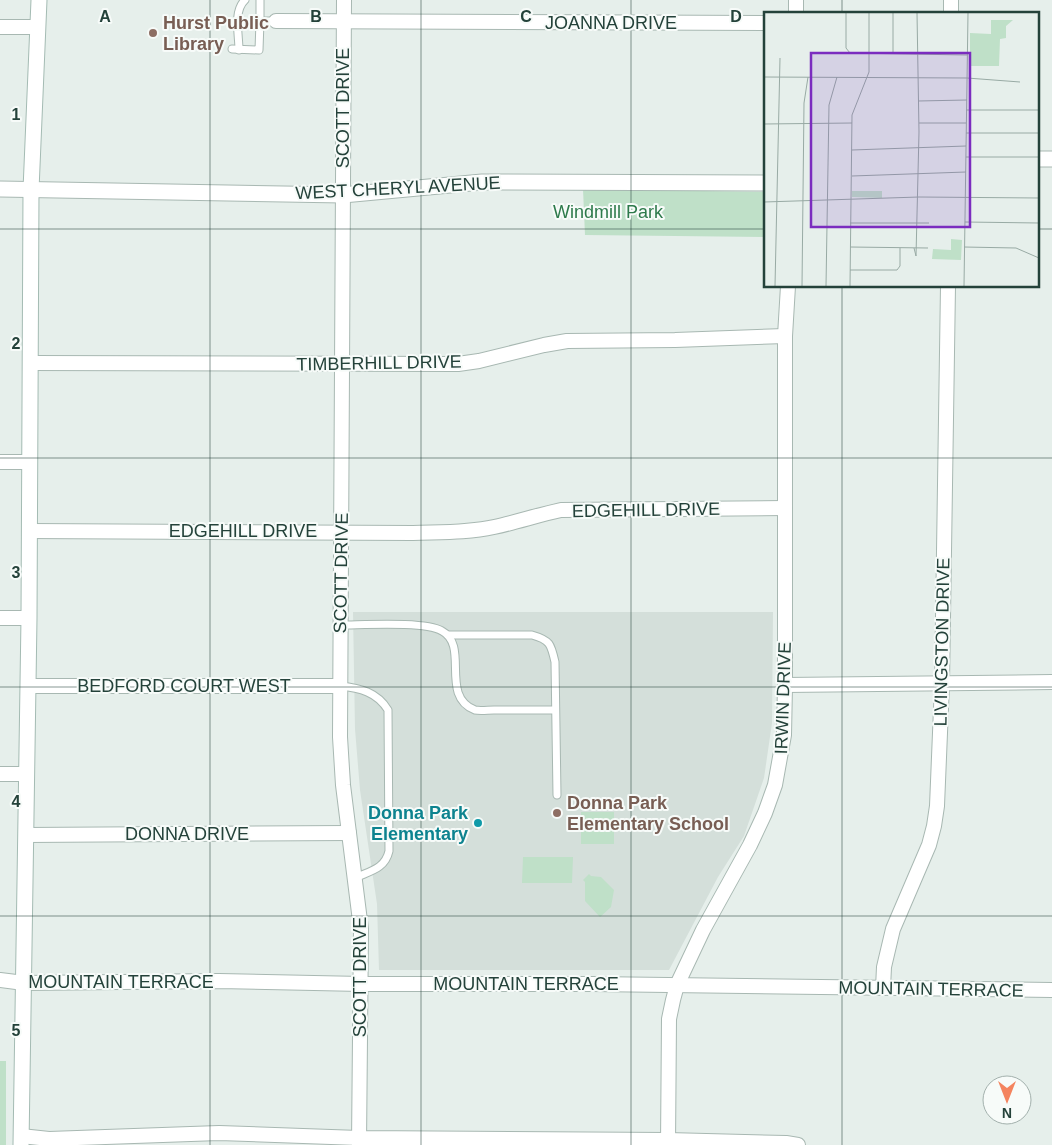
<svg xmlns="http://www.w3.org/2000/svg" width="1052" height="1145" viewBox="0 0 1052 1145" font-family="Helvetica,sans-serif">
	<rect width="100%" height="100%" fill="#e6efeb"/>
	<polygon fill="#d4dfda" points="353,612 773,612 772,723 764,778 744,836 718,877 669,970 379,970 377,904 360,790 355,729"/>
	<g fill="#bfe0c8">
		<polygon points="583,189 766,192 766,237 585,235"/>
		<rect x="581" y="812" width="33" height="32"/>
		<polygon points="523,857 573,857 572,883 522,883"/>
		<polygon points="589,874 591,876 601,877 614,890 611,907 600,917 585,901 585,882 583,880"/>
		<rect x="0" y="1061" width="6" height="84"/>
	</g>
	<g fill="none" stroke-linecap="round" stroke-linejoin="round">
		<defs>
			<g id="service">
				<polyline points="260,0 260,21 276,21"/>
				<polyline points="232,49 259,50 260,21"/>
				<path d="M239,50c0,-15 -6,-39 6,-50"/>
				<path d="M340,625c23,0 85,-4 102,6 28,15 -3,65 33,79 5,1 13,0 19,0 20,0 41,0 61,0"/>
				<path d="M448,635h84c18,5 19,9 23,27l2,133"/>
				<path d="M340,686c20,2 37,6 48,24l1,141c-4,18 -19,20 -34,27"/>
			</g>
			<g id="minor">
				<polyline points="344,0 340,737 343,785 361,929 359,1145"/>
				<polyline points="796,14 796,0"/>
				<polyline points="951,14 951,0"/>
				<polyline points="276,21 766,23"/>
				<polyline points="0,27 38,27"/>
				<polyline points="30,363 458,364 479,361 544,345 567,341 675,340 785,336"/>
				<polyline points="0,462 30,462"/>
				<path d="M29,531l384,2c27,-1 54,0 81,-6 23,-5 44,-12 67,-17l224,-2"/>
				<polyline points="0,618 29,618"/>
				<polyline points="785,685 1052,682"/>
				<polyline points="28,686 340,686"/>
				<polyline points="0,774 27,774"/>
				<polyline points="26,835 349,833"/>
				<polyline points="0,980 24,983 219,981 362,984 592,984 1052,990"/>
				<polyline points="883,988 884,967 893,929 929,845 934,826 937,806 942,684 948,286"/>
				<polyline points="21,1136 49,1139 219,1133 359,1138 668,1140 786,1143 798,1145"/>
				<polyline points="668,1145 669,1019 673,1000 677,985 703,930 750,845 765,813 775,785 784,735 785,685 785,336 788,286"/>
			</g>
			<g id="tertiary">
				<polyline points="1038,159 1052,159"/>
				<polyline points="0,189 343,195 482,182 766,183"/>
			</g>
			<polyline id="secondary" points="21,1145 29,618 31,190 39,0"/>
		</defs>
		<use href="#service" stroke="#a8b8b2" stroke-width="9"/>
		<use href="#minor" stroke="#a8b8b2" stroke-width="16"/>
		<use href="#tertiary" stroke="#a8b8b2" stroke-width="17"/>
		<use href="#secondary" stroke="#a4bbb3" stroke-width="17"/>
		<use href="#service" stroke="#fff" stroke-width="7"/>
		<use href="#minor" stroke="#fff" stroke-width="14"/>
		<use href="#tertiary" stroke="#fff" stroke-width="15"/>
		<use href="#secondary" stroke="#fff" stroke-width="15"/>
	</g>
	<path fill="none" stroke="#24423a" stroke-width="1" stroke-opacity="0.55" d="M210,0v1145M421,0v1145M631,0v1145M842,0v14M0,229h766M1038,229h14M842,286v859M0,458h1052M0,687h1052M0,916h1052"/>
	<g fill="#8d6e63" stroke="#f7fbf9" stroke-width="2">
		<circle cx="153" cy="33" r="5"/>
		<circle cx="557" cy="813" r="5"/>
	</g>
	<circle fill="#0f9aa8" stroke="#f7fbf9" stroke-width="2" cx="478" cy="823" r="5"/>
	<g text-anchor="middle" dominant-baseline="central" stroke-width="4" stroke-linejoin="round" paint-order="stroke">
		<g font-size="18" font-weight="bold" fill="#785e54" stroke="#f7fbf9" text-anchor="start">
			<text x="163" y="23">Hurst Public<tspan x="163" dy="21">Library</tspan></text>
			<text x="567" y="803">Donna Park<tspan x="567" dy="21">Elementary School</tspan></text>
		</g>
		<g font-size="18" fill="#24423a" stroke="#f7fbf9">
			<text x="611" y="23">JOANNA DRIVE</text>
			<text transform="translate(343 108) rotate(-90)">SCOTT DRIVE</text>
			<text transform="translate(398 188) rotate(-3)">WEST CHERYL AVENUE</text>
			<text transform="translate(379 363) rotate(-1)">TIMBERHILL DRIVE</text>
			<text transform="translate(646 510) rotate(-1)">EDGEHILL DRIVE</text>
			<text x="243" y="531">EDGEHILL DRIVE</text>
			<text transform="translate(341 573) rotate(-89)">SCOTT DRIVE</text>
			<text transform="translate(942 642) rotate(-89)">LIVINGSTON DRIVE</text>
			<text x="184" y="686">BEDFORD COURT WEST</text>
			<text transform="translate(783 698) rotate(-88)">IRWIN DRIVE</text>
			<text x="187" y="834">DONNA DRIVE</text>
			<text transform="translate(360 977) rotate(-90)">SCOTT DRIVE</text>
			<text x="121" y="982">MOUNTAIN TERRACE</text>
			<text x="526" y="984">MOUNTAIN TERRACE</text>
			<text transform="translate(931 989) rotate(1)">MOUNTAIN TERRACE</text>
		</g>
		<g font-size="18" fill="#2d7a4b" stroke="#f7fbf9">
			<text x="608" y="212">Windmill Park</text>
		</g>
		<g font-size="18" font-weight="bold" fill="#0d838f" stroke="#f7fbf9" text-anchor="end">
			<text x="468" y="813">Donna Park<tspan x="468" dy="21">Elementary</tspan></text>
		</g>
	</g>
	<g transform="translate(764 12)">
		<rect width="275" height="275" fill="#e6efeb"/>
		<path d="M227,8h22l-7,6v12l-6,1 -1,27h-29v-33l21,1zM88,179h30v7l-30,-1zM187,227l11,1 -1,20 -29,-1 1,-10 18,1z" fill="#bfe0c8"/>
		<path fill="none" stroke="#98aaa4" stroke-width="1" d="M82,1v35l4,5 117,2M129,1v41M0,65l203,1 53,4M154,89l49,-1M202,98h73M155,111h47M0,112l88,-1M202,121h73M88,138l114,-4M202,145h73M88,164l114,-4M0,190l155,-5 120,1M201,210l74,1M86,211h79M86,235l78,1M200,235l52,1 23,10M150,236l2,8 3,-124 -2,-119M86,258h47l3,-4v-18M11,274l5,-228M38,274l2,-183 4,-26M62,274l3,-181 8,-28M86,274l2,-171 17,-43v-59M200,274l4,-273"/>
		<path fill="#7b2cbf" fill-opacity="0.15" stroke="#7b2cbf" stroke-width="2.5" d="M47,41h159v174h-159z"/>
		<rect width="275" height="275" fill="none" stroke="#24423a" stroke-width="2.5"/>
	</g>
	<g font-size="16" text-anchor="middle" font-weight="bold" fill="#24423a" stroke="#f7fbf9" stroke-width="4" stroke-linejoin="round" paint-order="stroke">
		<text x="105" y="22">A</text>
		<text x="316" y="22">B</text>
		<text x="526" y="22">C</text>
		<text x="736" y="22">D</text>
		<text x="16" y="120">1</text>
		<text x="16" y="349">2</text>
		<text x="16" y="578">3</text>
		<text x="16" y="807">4</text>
		<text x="16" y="1036">5</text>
	</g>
	<g transform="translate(1007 1100) rotate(180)"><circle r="24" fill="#f7fbf9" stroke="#a3b1ad"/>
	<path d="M0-4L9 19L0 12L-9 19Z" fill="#f4845f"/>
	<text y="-8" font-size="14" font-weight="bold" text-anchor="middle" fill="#24423a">N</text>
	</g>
</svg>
